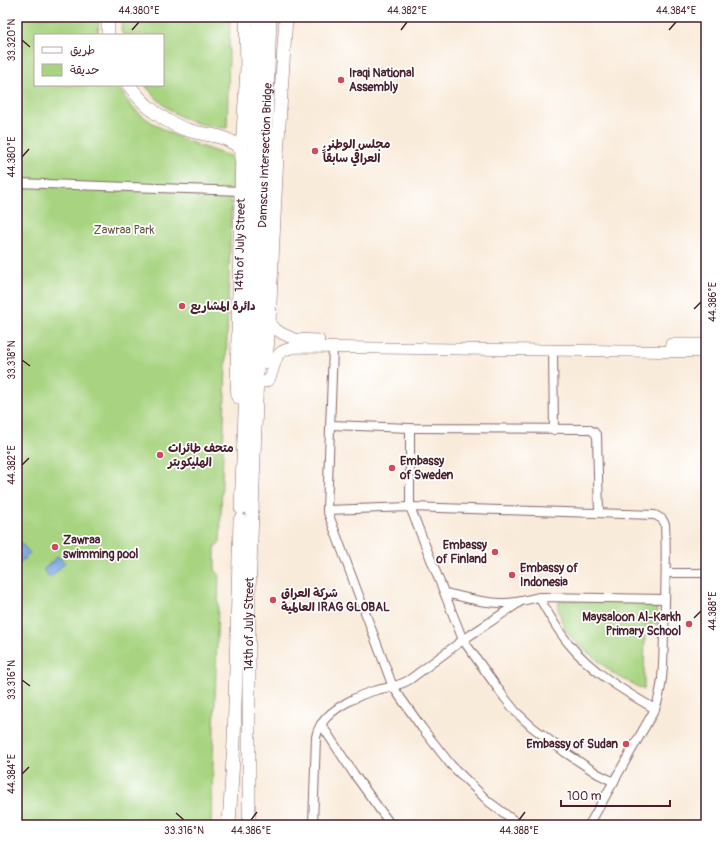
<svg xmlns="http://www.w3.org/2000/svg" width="723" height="842" viewBox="0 0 723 842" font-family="Pangolin,'Playpen Sans Arabic',sans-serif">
	<rect width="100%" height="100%" fill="#fff"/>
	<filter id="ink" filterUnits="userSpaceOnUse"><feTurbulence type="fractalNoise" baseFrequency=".025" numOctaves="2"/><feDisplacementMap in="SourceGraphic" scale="8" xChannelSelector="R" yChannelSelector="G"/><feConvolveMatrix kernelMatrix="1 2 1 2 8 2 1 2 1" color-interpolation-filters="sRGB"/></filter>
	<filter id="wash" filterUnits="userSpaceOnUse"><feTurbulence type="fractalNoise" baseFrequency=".012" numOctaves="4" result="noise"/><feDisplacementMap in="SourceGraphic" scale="16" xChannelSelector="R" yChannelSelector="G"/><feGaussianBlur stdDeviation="0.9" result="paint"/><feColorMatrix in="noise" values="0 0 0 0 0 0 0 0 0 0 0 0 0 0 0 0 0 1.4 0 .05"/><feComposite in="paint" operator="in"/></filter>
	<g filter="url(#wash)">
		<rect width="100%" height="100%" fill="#f9ebda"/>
		<g fill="#a8d481" stroke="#797a56">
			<path d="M17,17h82l-1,18h-63v50h82c5,7 10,17 16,23 28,25 62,37 97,48l3,3 -13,383 -5,5v23l4,4 -8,251h-194z"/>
			<path d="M122,17h108l-3,111c-38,-3 -58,-13 -82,-43h18v-50h-40l-2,-6z"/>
			<polygon points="561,600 656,601 658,624 645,625 644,690 614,674 574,641 564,628 558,609 559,601"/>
		</g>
		<g fill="#7ba9e4" stroke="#626488">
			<polygon points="17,539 30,553 17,566"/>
			<polygon points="58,556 65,563 50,578 43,570"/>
		</g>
	</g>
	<g filter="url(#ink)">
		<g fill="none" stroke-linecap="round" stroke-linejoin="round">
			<defs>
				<g id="street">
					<polyline points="17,183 242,191"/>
					<polyline points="333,348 327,510 393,687 422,728 451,765 489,802 520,825"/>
					<polyline points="553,350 554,430"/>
					<polyline points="331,425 410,428 588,429 594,432 597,436 599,513"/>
					<polyline points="410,428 410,507 463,640 504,697 516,712 531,726 566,753 598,774 614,782"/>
					<path d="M327,510l83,-3 245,8 7,4 3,5c2,38 0,74 -1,112 -1,24 0,50 -9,73l-66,116"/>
					<polyline points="666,573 706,573"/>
					<path d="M445,593c19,4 39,11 59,10 12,0 23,-3 35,-6l126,2"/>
					<path d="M539,597c9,16 18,33 30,47 23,28 55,47 86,65"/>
					<polyline points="321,724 354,774 391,825"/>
					<path d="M313,825l3,-88c1,-5 3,-10 6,-14 10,-15 38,-29 55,-33 12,-3 22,-4 32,-10l54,-40 57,-38"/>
				</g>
				<g id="secondary">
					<polyline points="264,320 281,333 294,339 319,340"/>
					<polyline points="671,344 706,344"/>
					<path d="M264,382l3,-1 3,-3c9,-21 2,-28 29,-31l407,5"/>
				</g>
				<g id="primary">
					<polyline points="108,17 108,35"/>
					<path d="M129,85c15,21 37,39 62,46 21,6 33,2 51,19"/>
					<polyline points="266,362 269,324 277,155 286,17"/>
					<path id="s1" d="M238,397l-1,-16 5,-231 5,-81 -1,-52"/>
					<polyline points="241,508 250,293 259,17"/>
					<polyline points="229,825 234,742 240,520"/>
					<path id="s2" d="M249,825v-231l21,-577"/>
				</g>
			</defs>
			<use href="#street" stroke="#876668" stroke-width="10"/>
			<use href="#secondary" stroke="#876668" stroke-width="12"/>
			<use href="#primary" stroke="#876668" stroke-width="14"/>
			<use href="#street" stroke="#fff" stroke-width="8"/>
			<use href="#secondary" stroke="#fff" stroke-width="11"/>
			<use href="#primary" stroke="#fff" stroke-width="13"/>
		</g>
	</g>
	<path fill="none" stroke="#4a1f2b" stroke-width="1.5" d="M132,30l7,-8M401,30l6,-8M669,30l7,-8M22,40l8,7M22,157l7,-8M694,309l7,-7M22,360l8,6M22,465l7,-7M694,618l7,-7M22,680l8,6M22,774l7,-7M176,813l8,7M251,820l6,-8M519,820l6,-8"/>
	<g fill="#d1495b" stroke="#fff" stroke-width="1.5">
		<circle cx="341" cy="80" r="4"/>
		<circle cx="315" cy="151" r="4"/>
		<circle cx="182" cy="306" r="4"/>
		<circle cx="160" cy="455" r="4"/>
		<circle cx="392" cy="468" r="4"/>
		<circle cx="55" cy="547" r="4"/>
		<circle cx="495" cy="552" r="4"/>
		<circle cx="512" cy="575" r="4"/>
		<circle cx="273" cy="600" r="4"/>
		<circle cx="689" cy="624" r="4"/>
		<circle cx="626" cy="744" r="4"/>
	</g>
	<g text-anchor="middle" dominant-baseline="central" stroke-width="3.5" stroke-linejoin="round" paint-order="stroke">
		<g font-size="12" font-weight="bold" fill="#4a1f2b" stroke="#fff" text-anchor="start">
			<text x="349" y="73">Iraqi National<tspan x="349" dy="14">Assembly</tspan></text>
			<text x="323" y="144">مجلس الوطني<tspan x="323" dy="14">العراقي سابقاً</tspan></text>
			<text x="190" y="306">دائرة المشاريع</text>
			<text x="168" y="448">متحف طائرات<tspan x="168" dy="14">الهليكوبتر</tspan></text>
			<text x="400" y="461">Embassy<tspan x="400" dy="14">of Sweden</tspan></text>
			<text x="63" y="540">Zawraa<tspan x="63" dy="14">swimming pool</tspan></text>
			<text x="487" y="545" text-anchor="end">Embassy<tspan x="487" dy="14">of Finland</tspan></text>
			<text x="520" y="568">Embassy of<tspan x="520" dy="14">Indonesia</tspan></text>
			<text x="281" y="593">شركة العراق<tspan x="281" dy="14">العالمية IRAG GLOBAL</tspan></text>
			<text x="681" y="617" text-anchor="end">Maysaloon Al-Karkh<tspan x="681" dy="14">Primary School</tspan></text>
			<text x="618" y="744" text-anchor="end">Embassy of Sudan</text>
		</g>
		<g font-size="12" fill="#4a1f2b" stroke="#fff">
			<text stroke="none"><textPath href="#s2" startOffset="670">Damscus Intersection Bridge</textPath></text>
			<text stroke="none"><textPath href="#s1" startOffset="152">14th of July Street</textPath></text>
			<text stroke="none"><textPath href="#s2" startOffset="201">14th of July Street</textPath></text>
		</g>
		<g font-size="12" fill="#665545" stroke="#fff">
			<text x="124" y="230">Zawraa Park</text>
		</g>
	</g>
	<rect width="723" height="842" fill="none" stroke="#fff" stroke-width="44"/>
	<rect x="34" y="34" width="130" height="52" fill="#ffffff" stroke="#b7a5aa"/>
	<rect x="42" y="47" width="20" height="6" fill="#ffffff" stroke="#b7a5aa"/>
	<text x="70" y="54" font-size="12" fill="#4a1f2b">طريق</text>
	<rect x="42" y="64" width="20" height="12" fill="#a8d481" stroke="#b7a5aa"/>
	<text x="70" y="74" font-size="12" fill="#4a1f2b">حديقة</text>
	<path d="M561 800v6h109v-6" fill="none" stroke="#4a1f2b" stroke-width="2"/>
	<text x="567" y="800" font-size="12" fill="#4a1f2b" stroke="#ffffff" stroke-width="3" paint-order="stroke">100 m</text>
	<rect x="22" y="22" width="679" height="798" fill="none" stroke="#4a1f2b" stroke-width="1.5"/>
	<g font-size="10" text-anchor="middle" fill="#4a1f2b">
		<text x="139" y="14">44.380°E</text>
		<text x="407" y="14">44.382°E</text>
		<text x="676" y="14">44.384°E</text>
		<text transform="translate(11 40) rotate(-90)" y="4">33.320°N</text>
		<text transform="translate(11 157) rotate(-90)" y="4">44.380°E</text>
		<text transform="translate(712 302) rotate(-90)" y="4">44.386°E</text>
		<text transform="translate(11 360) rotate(-90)" y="4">33.318°N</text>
		<text transform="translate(11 465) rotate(-90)" y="4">44.382°E</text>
		<text transform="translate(712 611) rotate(-90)" y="4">44.388°E</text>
		<text transform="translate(11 680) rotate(-90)" y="4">33.316°N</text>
		<text transform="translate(11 774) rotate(-90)" y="4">44.384°E</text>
		<text x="184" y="834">33.316°N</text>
		<text x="251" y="834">44.386°E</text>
		<text x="519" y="834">44.388°E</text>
	</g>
</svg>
